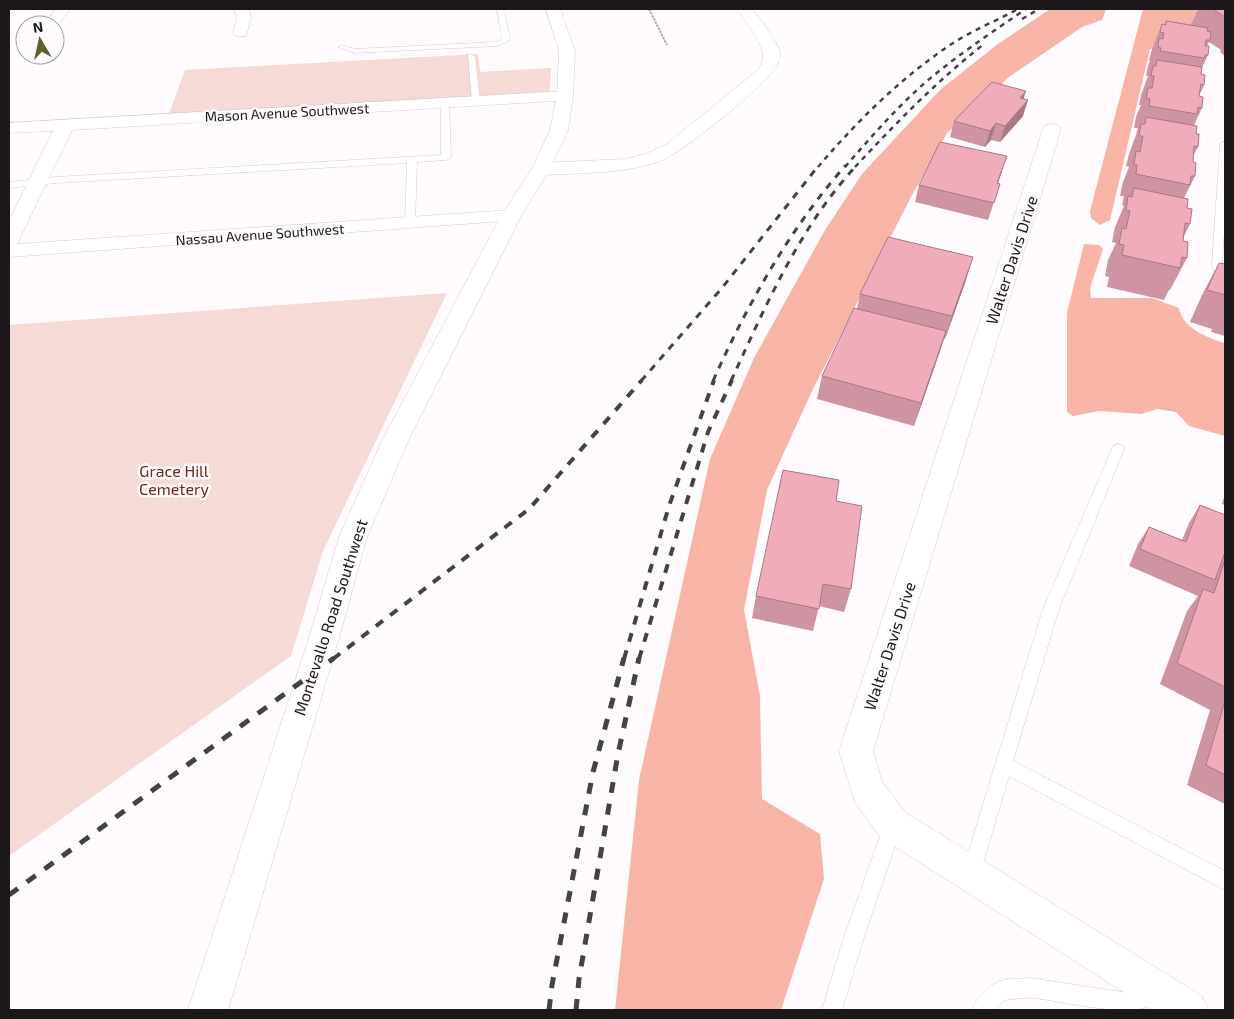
<svg xmlns="http://www.w3.org/2000/svg" width="1234" height="1019" viewBox="0 0 1234 1019" font-family="'Exo 2',sans-serif">
	<rect width="100%" height="100%" fill="#fefafd"/>
	<g fill="#f6dad5">
		<polygon points="478,54 480,72 551,68 550,92 169,114 185,70"/>
		<polygon points="447,293 323,551 291,656 9,856 9,325"/>
	</g>
	<g fill="#f9b4a8">
		<polygon points="1050,9 1106,9 1102,20 1082,27 1009,77 947,133 912,195 811,393 767,490 744,610 760,696 762,799 820,834 824,879 781,1010 615,1010 639,780 710,459 754,358 825,230 862,174 941,89 998,44"/>
		<polygon points="1143,9 1191,9 1209,14 1169,48 1150,49 1110,220 1100,225 1091,218 1090,211"/>
		<path d="M1084,244l15,1 4,4 -13,39 1,10h61l27,10c3,20 29,30 46,35v93l-36,-10 -13,-14 -19,-3 -16,5 -42,-3 -26,5 -6,-4v-99z"/>
	</g>
	<g fill="none" stroke-linecap="round" stroke-linejoin="round">
		<defs>
			<g id="lane">
				<polygon points="497,9 504,9 510,40 497,46 355,53 338,47 342,45 355,49 496,42 502,39"/>
				<polygon points="468,54 475,56 480,101 476,104 472,101"/>
				<polygon points="445,100 449,103 451,157 446,160 417,162 415,224 410,227 405,224 407,163 56,183 9,188 9,182 56,177 441,155 441,103"/>
				<polygon points="1225,141 1225,216 1222,265 1225,274 1225,282 1217,279 1212,265 1220,144"/>
				<polygon points="1118,444 1123,446 1124,449 1059,609 1013,761 1225,871 1225,890 1009,776 980,873 978,879 971,882 964,879 962,873 1043,609 1112,449 1113,446"/>
				<polygon points="893,816 899,819 902,825 864,937 842,1010 822,1010 844,937 884,825 887,819"/>
				<path d="M1030,978l99,15 26,-7 7,3 3,7 -3,7c-42,16 -87,-1 -130,-5 -9,-1 -18,1 -27,2l-10,10h-23c2,-7 6,-11 11,-16 16,-18 24,-14 47,-16z"/>
			</g>
			<g id="street">
				<polygon points="56,9 70,9 55,29 55,25 44,25"/>
				<polygon points="234,9 248,9 251,17 246,36 236,36 233,33 237,17"/>
				<path d="M738,9h14c9,13 25,29 28,45 0,4 -2,11 -5,14 -12,19 -96,88 -117,94 -38,12 -78,11 -117,13l-7,-2 -2,-4 2,-4 7,-2 84,-4 21,-5 21,-10 86,-70c3,-3 7,-6 8,-9 9,-16 -16,-43 -23,-56z"/>
				<polygon points="565,91 571,92 573,96 571,100 72,130 17,244 511,210 518,212 521,216 518,220 9,257 9,221 53,131 9,133 9,123"/>
				<polygon points="1052,124 1058,125 1061,129 873,751 882,782 906,813 1202,996 1208,1010 1152,1010 880,837 855,802 839,751 1043,129 1046,125"/>
			</g>
			<polygon id="secondary" points="546,9 560,9 575,51 573,96 568,130 550,169 521,216 408,441 367,537 339,638 228,1010 188,1010 309,638 339,537 382,441 501,216 532,169 550,130 557,96 559,51"/>
		</defs>
		<use href="#lane" stroke="#d8c9d3" stroke-width="1"/>
		<use href="#street" stroke="#d8c9d3" stroke-width="1"/>
		<use href="#secondary" stroke="#d8c9d3" stroke-width="1"/>
		<polyline stroke="#b0acaf" stroke-width="2" stroke-dasharray="2.5 1" stroke-linecap="butt" points="649,9 667,45"/>
		<use href="#lane" fill="#fff" fill-rule="evenodd"/>
		<use href="#street" fill="#fff" fill-rule="evenodd"/>
		<use href="#secondary" fill="#fff" fill-rule="evenodd"/>
		<g stroke="#464144" stroke-width="2.5" stroke-dasharray="5 5" stroke-linecap="butt">
			<polyline points="1022,19 1039,9"/>
			<path d="M818,167c39,-46 83,-89 132,-122 21,-14 46,-24 68,-36"/>
			<path d="M845,167c26,-30 52,-60 82,-86 31,-26 65,-49 99,-72"/>
			<path d="M855,167c41,-44 82,-86 129,-123"/>
		</g>
		<g stroke="#464144" stroke-width="3" stroke-dasharray="7 7" stroke-linecap="butt">
			<polyline points="641,381 722,288 819,165"/>
			<path d="M713,381c34,-76 77,-153 133,-216"/>
			<path d="M731,381c34,-74 69,-155 126,-216"/>
		</g>
		<g stroke="#464144" stroke-width="4" stroke-dasharray="9 9" stroke-linecap="butt">
			<polyline points="333,659 529,509 642,380"/>
			<polyline points="624,659 669,506 714,380"/>
			<polyline points="639,659 708,432 732,380"/>
		</g>
		<g stroke="#464144" stroke-width="5" stroke-dasharray="11 11" stroke-linecap="butt">
			<polyline points="9,895 334,658"/>
			<polyline points="549,1010 552,985 593,772 624,658"/>
			<polyline points="576,1010 579,979 618,754 639,658"/>
		</g>
	</g>
	<g fill="#cf94a2">
		<polygon points="1198,9 1225,9 1225,56 1220,52 1221,50 1209,42 1207,46 1208,55 1202,68 1201,74 1204,85 1199,96 1202,108 1194,125 1198,147 1193,156 1193,162 1195,176 1184,198 1190,224 1184,236 1183,241 1187,258 1170,290 1169,290 1164,300 1107,287 1109,277 1105,276 1108,260 1116,243 1112,242 1115,227 1124,206 1122,205 1124,196 1120,196 1123,182 1129,167 1126,166 1129,154 1136,135 1138,128 1134,128 1136,117 1141,105 1139,105 1141,95 1148,76 1146,76 1148,66 1150,61 1149,61 1151,52 1162,24 1165,25 1166,21 1191,25"/>
		<polygon points="1023,99 1023,116 1000,142 991,140 985,147 950,137 954,121"/>
		<polygon points="1007,156 998,184 1000,184 988,220 915,202 919,185"/>
		<polygon points="1219,263 1225,264 1225,336 1211,332 1212,329 1190,322 1202,295"/>
		<polygon points="966,280 945,339 944,339 914,426 817,399 822,376 857,309 860,294"/>
		<polygon points="1225,494 1225,505 1222,504"/>
		<polygon points="836,501 851,589 844,612 819,606 813,631 752,618 756,596"/>
		<polygon points="1200,505 1225,515 1225,804 1187,785 1210,710 1160,684 1187,611 1198,596 1129,566 1138,544 1149,527 1182,540 1189,523"/>
	</g>
	<g fill="#a97884">
		<polygon points="1026,91 1021,107 1020,98"/>
		<polygon points="1028,100 1023,116 1000,142 1005,126"/>
		<polygon points="996,123 991,140 985,147 990,131"/>
		<polygon points="973,257 966,280 945,339 952,316"/>
		<polygon points="946,331 939,354 914,426 921,403"/>
	</g>
	<g fill="#f1acbc" stroke="#a97884">
		<polygon points="1213,9 1225,9 1225,17"/>
		<polygon points="1166,21 1208,28 1207,31 1211,32 1210,40 1206,40 1205,46 1209,46 1208,55 1205,55 1204,58 1160,51 1161,48 1158,47 1159,38 1163,39 1164,33 1160,32 1162,24 1166,25"/>
		<polygon points="1157,60 1202,67 1201,74 1205,75 1204,85 1201,84 1199,96 1203,97 1202,108 1198,107 1197,114 1149,106 1150,99 1146,98 1148,88 1152,88 1154,76 1151,76 1153,66 1156,66"/>
		<polygon points="992,82 1026,91 1020,98 1028,100 1005,126 996,123 990,131 954,121"/>
		<polygon points="1146,117 1197,126 1196,134 1199,134 1198,147 1194,146 1193,162 1196,163 1195,176 1191,176 1190,185 1136,174 1137,165 1134,165 1136,151 1140,152 1143,136 1139,136 1141,124 1145,124"/>
		<polygon points="940,142 1007,156 997,183 1000,184 994,203 919,185"/>
		<polygon points="1134,188 1188,199 1187,208 1192,209 1190,224 1185,223 1183,241 1188,242 1187,258 1182,257 1180,268 1122,255 1124,245 1119,244 1122,228 1126,229 1130,211 1126,210 1128,196 1132,197"/>
		<polygon points="888,237 973,257 952,316 860,294"/>
		<polygon points="1219,263 1225,264 1225,295 1207,290"/>
		<polygon points="854,308 946,331 921,403 822,376"/>
		<polygon points="783,470 839,480 836,501 862,506 851,589 823,584 819,609 756,596"/>
		<polygon points="1200,505 1225,515 1225,552 1215,580 1140,549 1149,527 1186,542"/>
		<polygon points="1225,560 1225,687 1177,663 1203,589 1214,593"/>
		<polygon points="1225,701 1225,775 1206,765"/>
	</g>
	<g text-anchor="middle" dominant-baseline="central" stroke-width="5" stroke-linejoin="round" paint-order="stroke">
		<g font-size="14" fill="#1c171a" stroke="#fefafd">
			<text transform="translate(287 112) rotate(-3)">Mason Avenue Southwest</text>
			<text transform="translate(260 234) rotate(-4)">Nassau Avenue Southwest</text>
		</g>
		<g font-size="16" fill="#1c171a" stroke="#fefafd">
			<text transform="translate(1011 260) rotate(-72)">Walter Davis Drive</text>
			<text transform="translate(330 617) rotate(-72)">Montevallo Road Southwest</text>
			<text transform="translate(889 646) rotate(-72)">Walter Davis Drive</text>
		</g>
		<g font-size="16" fill="#74251c" stroke="#fefafd">
			<text x="174" y="470">Grace Hill<tspan x="174" dy="18">Cemetery</tspan></text>
		</g>
	</g>
	<rect width="1234" height="1019" fill="none" stroke="#1c171a" stroke-width="20"/>
	<g transform="translate(40 40) rotate(351)"><circle r="24" fill="#fefafd" stroke="#a49fa2"/>
	<path d="M0-4L9 19L0 12L-9 19Z" fill="#62602d"/>
	<text y="-8" font-size="14" font-weight="bold" text-anchor="middle" fill="#1c171a">N</text>
	</g>
</svg>
